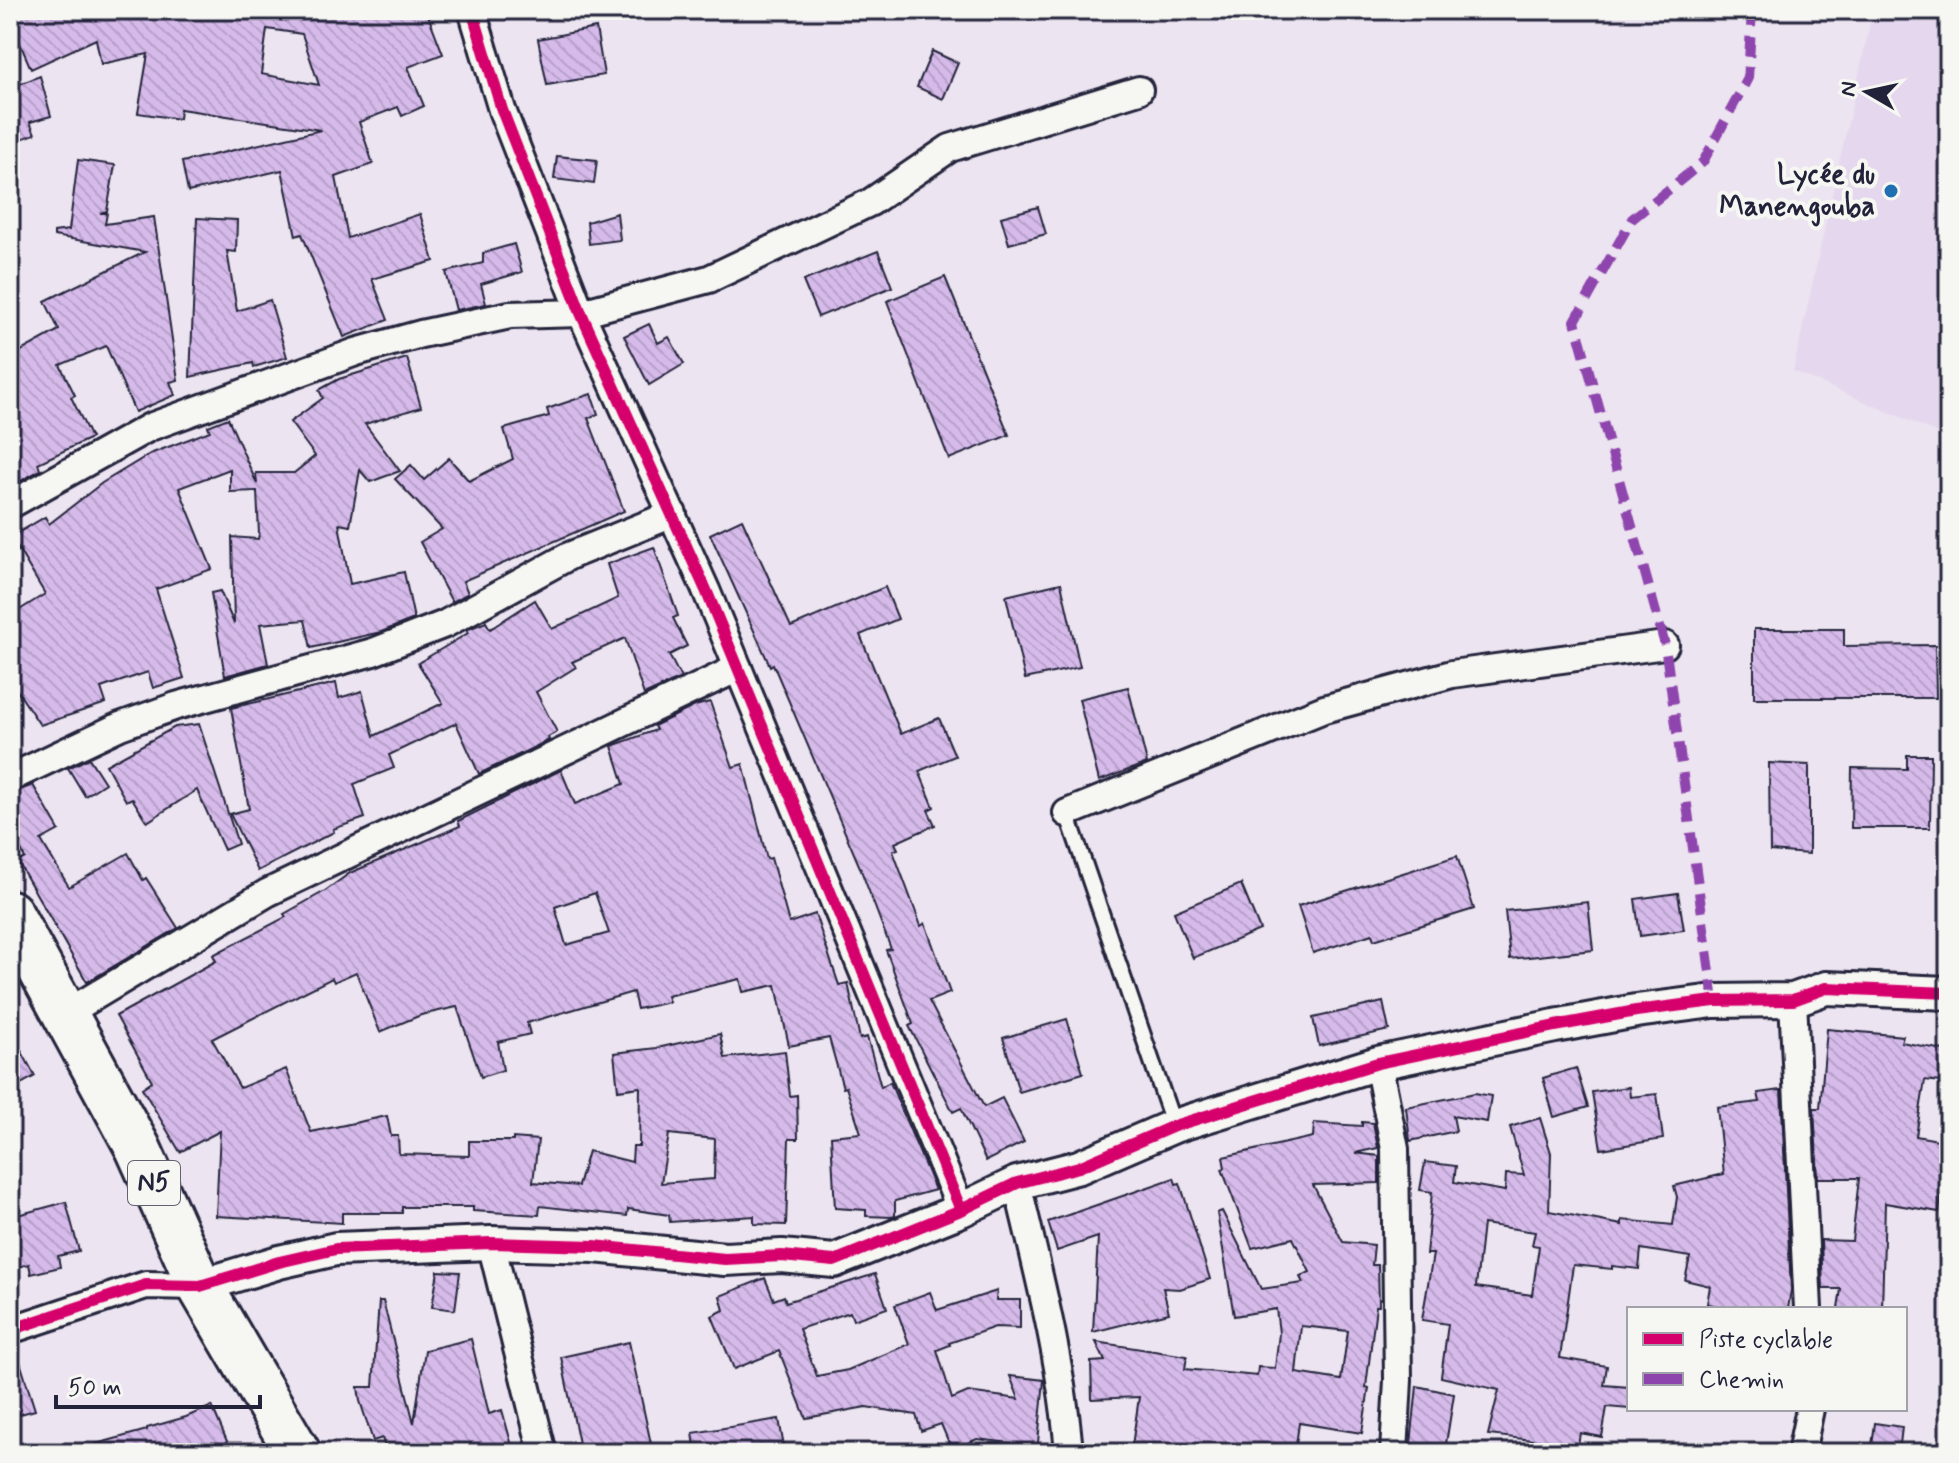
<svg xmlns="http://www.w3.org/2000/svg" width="1959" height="1463" viewBox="0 0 1959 1463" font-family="Mynerve,sans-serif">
	<defs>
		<pattern id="building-back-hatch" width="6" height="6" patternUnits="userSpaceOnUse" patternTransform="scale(2)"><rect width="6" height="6" fill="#d6bbea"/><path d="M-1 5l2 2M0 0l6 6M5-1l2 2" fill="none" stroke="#b7a0ca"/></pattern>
	</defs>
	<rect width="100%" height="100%" fill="#ece4f0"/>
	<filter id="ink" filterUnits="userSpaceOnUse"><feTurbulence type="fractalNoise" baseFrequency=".0125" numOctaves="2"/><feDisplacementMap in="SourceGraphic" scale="16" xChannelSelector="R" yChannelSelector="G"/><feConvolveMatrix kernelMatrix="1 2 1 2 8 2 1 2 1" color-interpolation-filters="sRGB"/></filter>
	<g filter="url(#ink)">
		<polygon fill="#e5d8ee" points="1873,10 1949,10 1949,438 1793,371"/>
		<g fill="url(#building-back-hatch)" stroke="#22223b" stroke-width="2" fill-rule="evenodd">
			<path d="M10,10h416l17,44 -35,13 16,39 -22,10 -4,-9 -39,15 14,42 -37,13 12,61 72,-24 14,47 -62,18 16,41 -44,17 -42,-103 -6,2 -14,-66 -94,22 -6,-30 139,-32 -141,-21 -1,10 -41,-6 10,-59 -47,10 -5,-25 -65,30 -15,-35 3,-2zM267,29l35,5 17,51 -58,-11z"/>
			<polygon points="596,28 604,75 547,85 538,39"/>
			<polygon points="932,51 958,63 943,99 917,87"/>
			<polygon points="13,73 17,85 40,76 51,116 30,122 35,134 10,143 10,74"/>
			<polygon points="557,156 597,160 594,184 554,179"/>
			<polygon points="78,160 115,165 107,211 100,213 107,213 105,224 154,217 178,380 170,382 175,395 135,412 106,346 60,365 75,395 71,397 91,438 38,463 40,470 10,487 10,357 59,330 45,301 145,252 54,236 54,232 69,230"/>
			<polygon points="1038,207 1046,234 1009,244 1001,217"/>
			<polygon points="617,213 620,240 589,244 587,222"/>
			<polygon points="197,218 237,220 236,252 227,251 237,311 270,300 287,357 254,367 253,363 190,377"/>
			<polygon points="514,244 522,272 481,284 486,304 456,310 446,272 483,263 483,253"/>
			<polygon points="878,251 892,287 818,317 803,281"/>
			<polygon points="945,277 1009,435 949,459 887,301"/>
			<polygon points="649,324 658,343 669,337 684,364 649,385 624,336"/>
			<polygon points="407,358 421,407 365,424 400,471 370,482 360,470 350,526 339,524 350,584 404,572 414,619 381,632 311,648 305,620 260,624 268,664 225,676 211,593 220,591 234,624 232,537 258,539 259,534 257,491 230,492 230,469 179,488 212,569 156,589 184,678 153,688 148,672 101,688 106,703 40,725 10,680 10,616 45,594 11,537 45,517 49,524 102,483 150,454 210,431 208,426 228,418 257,484 256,473 294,473 315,456 290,422 323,398 319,390 339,379"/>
			<polygon points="591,394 598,414 588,418 624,511 463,581 468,593 452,602 420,542 442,529 395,479 411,465 424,480 449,458 469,481 513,459 504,429 549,416 547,409"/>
			<polygon points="742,519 791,627 885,587 898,619 860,635 901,734 939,718 955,756 919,771 934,807 928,810 935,825 895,843 898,849 893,851 921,926 925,923 950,993 929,1001 984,1107 1002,1098 1024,1142 986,1161 961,1108 953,1112 909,1026 913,1024 886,950 891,949 859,865 773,664 770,666 710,534"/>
			<polygon points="654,547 678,616 673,618 687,646 669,655 681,678 644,695 625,638 572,662 576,667 536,692 557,732 548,737 549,740 479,774 456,723 389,755 394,768 354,784 365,818 333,829 334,832 258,871 230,814 249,809 231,708 336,683 339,698 362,691 374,736 443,703 418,663 468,633 466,630 486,622 490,629 535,600 552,629 618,598 607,564"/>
			<polygon points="1061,583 1080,667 1025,679 1006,596"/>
			<polygon points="1754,629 1844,629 1844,646 1935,645 1936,698 1754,698"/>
			<polygon points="1128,687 1147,763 1099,781 1079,699"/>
			<path d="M710,702l23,65 10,-3 24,95 4,-1 18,65 26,-9 24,71 9,-2 12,56 7,-2 14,50 9,-5 45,108 -40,11v15l-3,1 -26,-1v-6l-31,-2 -4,-72 30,-3 -15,-46 -3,1 -14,-50 -40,8 -13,-61 -33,7 -3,-13 -73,17 2,6 -32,7 -4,-17 -106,31 3,11 -32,8 5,28 -22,7 -24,-70 -36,8 -41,17 -24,-60 -22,10 -2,-4 -120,61 28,49 46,-19 25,63 76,-16 4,20h7l1,18 70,2v-15h44v-3l25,2 -5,42 45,4 10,-35 44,11 1,-16h6l1,-59 -22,3 -4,-37 43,-5 63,-14 5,24 60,-7 5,45 7,-1 1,44h-9l-3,86 -32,-1v-8l-84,6 -1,-7 -41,-6 -1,7 -87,-10 -1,9 -66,-4v-4h-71v6h-60v10l-126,-7 4,-85 -40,21 -38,-64 10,-7 -36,-65 100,-55 -3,-6 73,-38 -2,-3 41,-23 25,-18 110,-47 -2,-5 103,-51 14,34 49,-20 -12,-38 44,-16 -2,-4 41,-20zM595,893l14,40 -43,12 -11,-38zM669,1134l46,5 -1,40 -53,4z"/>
			<polygon points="199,724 238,844 224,850 197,790 147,822 132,798 126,801 106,765 175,727"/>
			<polygon points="1907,755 1931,755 1930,828 1851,828 1852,768 1907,769"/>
			<polygon points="89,758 105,783 85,796 68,768"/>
			<polygon points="1769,763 1809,765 1809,854 1770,851"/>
			<polygon points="33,785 59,830 41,840 69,887 128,853 143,880 146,878 178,928 87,982 18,862 25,858 10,830 10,794"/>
			<polygon points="1457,856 1474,909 1374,940 1372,934 1313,953 1298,906"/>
			<polygon points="1241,884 1260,930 1193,958 1174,912"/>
			<polygon points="1678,893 1684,930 1640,936 1635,899"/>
			<polygon points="1588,902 1593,950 1510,959 1505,911"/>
			<polygon points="1383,1002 1389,1030 1319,1046 1313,1018"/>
			<polygon points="1067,1019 1083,1073 1019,1092 1003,1038"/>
			<polygon points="1827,1029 1903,1036 1901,1042 1949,1051 1949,1083 1925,1080 1916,1136 1949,1142 1949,1171 1945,1170 1939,1212 1885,1203 1882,1309 1838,1309 1841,1289 1823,1289 1821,1240 1852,1241 1859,1178 1818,1178 1814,1108 1820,1108"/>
			<polygon points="10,1030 35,1076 10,1090"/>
			<polygon points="1576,1068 1588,1107 1554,1117 1543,1078"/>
			<polygon points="1629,1087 1630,1097 1657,1094 1663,1139 1601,1149 1592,1092"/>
			<path d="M1781,1090l10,200 -3,19h-53l-28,-5 3,-18 -25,-6 5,-23 -49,-8 -2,20 -27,-3v3l-39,-4 -13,93 47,8 -3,19 25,2v22l-22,-2 -5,30 -22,-4 -2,12 -90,-10 11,-45 -58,-13 7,-53 -26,-4 11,-66h-7l6,-62 -12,-2 5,-28 31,4 -2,16 51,9 1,-17 18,1 -14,-48 30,-9 11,35 -2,58 73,14v-5l51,5 4,-28 -3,-11 50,-12 -7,-67 43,-5 -2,-9zM1483,1224l52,8 -3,13 7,1 -7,49 -56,-8z"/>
			<polygon points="1475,1093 1491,1096 1487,1122 1453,1116 1456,1131 1410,1141 1406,1107"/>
			<path d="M1362,1122l11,1 5,25 -23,5 24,3v27l-66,2 30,57 31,3 -2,20h6l1,41h-3l-10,81 3,1 -7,45 -63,-10 -4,30h-164l8,-56 -47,2 -1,-37 14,-1 -9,-19 91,14 -2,13 72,7 1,-9 17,1 4,-35 -3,-24 -42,7 -17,-103 5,-2 39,78 42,-6 -3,-6 10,-5 -17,-34 -41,10 -30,-79 3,-1 -2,-11 90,-20 1,-14 48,3zM1301,1326l47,5 -7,49 -45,-7z"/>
			<polygon points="1174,1178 1176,1184 1180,1183 1210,1279 1180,1289 1163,1288 1169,1313 1093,1332 1098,1237 1057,1251 1048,1222"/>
			<polygon points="66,1202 79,1251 58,1256 60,1267 31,1274 29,1264 10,1269 10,1217"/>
			<polygon points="438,1271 460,1272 455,1310 432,1307"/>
			<polygon points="875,1274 887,1308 853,1320 850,1312 799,1329 817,1376 848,1370 909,1344 895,1305 930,1292 937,1310 997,1291 996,1300 1020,1300 1020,1328 995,1327 949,1343 950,1345 937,1350 952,1399 968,1392 1019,1399 1010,1376 1044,1380 1037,1453 1009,1453 1011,1443 977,1439 952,1450 941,1424 921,1431 916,1415 866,1407 806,1418 779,1351 734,1369 712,1316 724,1310 720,1296 765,1278 774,1300 784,1296 786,1302"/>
			<polygon points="379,1301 383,1301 414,1423 425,1350 471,1339 489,1414 502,1410 514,1453 387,1453 382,1438 373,1441 360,1401 358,1387 373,1387"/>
			<polygon points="629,1342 653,1453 581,1453 561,1357"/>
			<polygon points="15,1346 35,1410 10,1417 10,1347"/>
			<polygon points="1417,1386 1454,1394 1445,1450 1411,1444"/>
			<polygon points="212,1406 232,1453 90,1453 89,1446 147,1430 147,1428 186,1417"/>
			<polygon points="779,1419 785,1453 696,1453 693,1433"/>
			<polygon points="1875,1423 1902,1427 1899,1453 1871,1453"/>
		</g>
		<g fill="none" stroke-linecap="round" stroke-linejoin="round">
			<defs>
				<polyline id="service" points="1067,813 1174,1126"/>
				<g id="minor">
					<polyline points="472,10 502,110 581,313 706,590 961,1210"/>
					<polyline points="10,505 150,427 356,352 421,334 510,315 581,313 709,279 871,202 950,148 1139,90"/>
					<polyline points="10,778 120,726 176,706 373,652 445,624 569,556 673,514"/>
					<polyline points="1067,813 1324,709 1452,674 1665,645"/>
					<polyline points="1793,1000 1808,1309"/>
					<polyline points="65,1014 267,893 738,668"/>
					<polyline points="1378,1063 1395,1149 1398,1380 1394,1453"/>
					<path d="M1017,1183c21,89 45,179 52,270"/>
					<polyline points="491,1243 543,1453"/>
					<polyline points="10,1330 146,1285 200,1286"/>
					<polyline points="1801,1453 1810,1409"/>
				</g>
				<polyline id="tertiary" points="200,1286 279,1262 336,1249 491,1243 594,1246 725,1259 782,1256 834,1261 961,1210 1017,1183 1079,1167 1174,1126 1378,1063 1555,1026 1636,1011 1714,1001 1793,1000 1826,988 1949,993"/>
				<polyline id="trunk" points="10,913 138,1148 200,1286 298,1453"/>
			</defs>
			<use href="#service" stroke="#22223b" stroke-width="20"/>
			<use href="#minor" stroke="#22223b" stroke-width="32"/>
			<use href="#tertiary" stroke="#22223b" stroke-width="38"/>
			<use href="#trunk" stroke="#22223b" stroke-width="50"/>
			<use href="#service" stroke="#f6f6f2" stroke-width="14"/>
			<use href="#minor" stroke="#f6f6f2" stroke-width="26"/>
			<use href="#tertiary" stroke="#f6f6f2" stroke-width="32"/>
			<use href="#trunk" stroke="#f6f6f2" stroke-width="44"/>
			<polyline stroke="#8e44ad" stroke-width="10" stroke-dasharray="20 10" stroke-linecap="butt" points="1714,1001 1665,645 1575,321 1632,219 1703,162 1748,78 1752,10"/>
			<defs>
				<g id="cycleway">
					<polyline points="472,10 502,110 581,313 706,590 961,1210"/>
					<polyline points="10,1330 146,1285 200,1286 279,1262 336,1249 491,1243 594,1246 725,1259 782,1256 834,1261 961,1210 1017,1183 1079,1167 1174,1126 1378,1063 1555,1026 1636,1011 1714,1001 1793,1000 1826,988 1949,993"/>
				</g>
			</defs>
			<use href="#cycleway" stroke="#f6f6f2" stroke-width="17"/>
			<use href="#cycleway" stroke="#d6006c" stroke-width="12"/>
		</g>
	</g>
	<circle fill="#1f6fb2" stroke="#f6f6f2" stroke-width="3" cx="1891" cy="191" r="8"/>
	<g text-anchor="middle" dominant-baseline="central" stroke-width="8" stroke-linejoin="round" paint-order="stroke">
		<rect fill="#f6f6f2" stroke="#626272" stroke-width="2" x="128" y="1161" width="52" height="44" rx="6"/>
		<g font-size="26" font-weight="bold" fill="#22223b">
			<text x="154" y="1183">N5</text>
		</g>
		<g font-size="28" font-weight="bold" fill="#22223b" stroke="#f6f6f2" text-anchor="end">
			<text x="1875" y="175">Lycée du<tspan x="1875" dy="32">Manengouba</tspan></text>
		</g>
	</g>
	<rect width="1959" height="1463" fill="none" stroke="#f6f6f2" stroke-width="40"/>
	<rect x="20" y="20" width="1919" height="1423" fill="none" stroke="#22223b" stroke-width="3" filter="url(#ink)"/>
	<rect x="1627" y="1307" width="280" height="104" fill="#f6f6f2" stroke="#a1a1a9" stroke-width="2"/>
	<rect x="1643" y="1333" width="40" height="12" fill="#d6006c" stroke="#a1a1a9" stroke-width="2"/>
	<text x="1699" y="1347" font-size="24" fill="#22223b">Piste cyclable</text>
	<rect x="1643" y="1373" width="40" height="12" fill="#8e44ad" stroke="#a1a1a9" stroke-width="2"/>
	<text x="1699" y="1387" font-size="24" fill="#22223b">Chemin</text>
	<g transform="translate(1867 92) rotate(279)" stroke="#f6f6f2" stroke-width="6" paint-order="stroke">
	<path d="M0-6L14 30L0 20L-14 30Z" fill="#22223b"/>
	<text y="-12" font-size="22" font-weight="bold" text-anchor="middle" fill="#22223b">N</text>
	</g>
	<path d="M56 1395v12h204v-12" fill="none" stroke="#22223b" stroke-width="4"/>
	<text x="68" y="1395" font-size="24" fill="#22223b" stroke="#f6f6f2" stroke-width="6" paint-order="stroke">50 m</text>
</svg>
